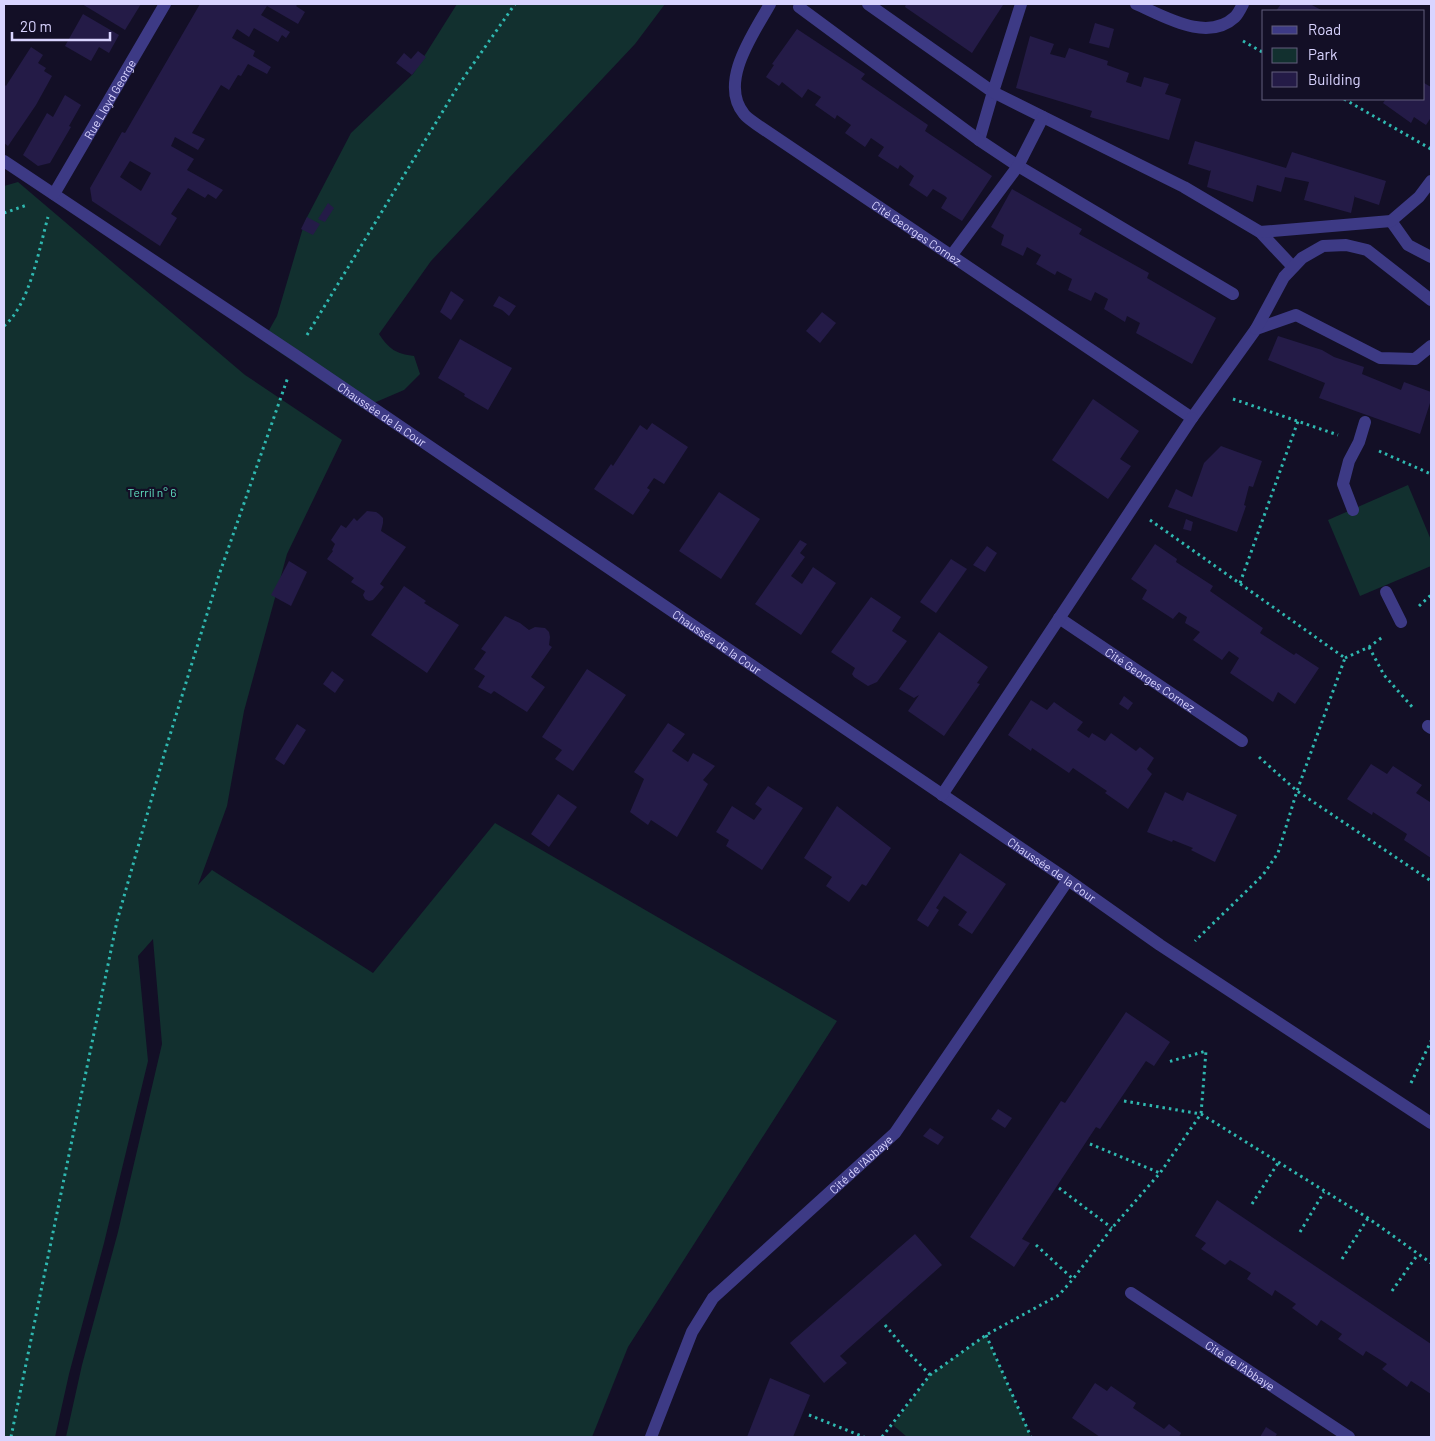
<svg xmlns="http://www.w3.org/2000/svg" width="1435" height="1441" viewBox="0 0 1435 1441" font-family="Barlow,sans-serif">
	<rect width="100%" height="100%" fill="#130f26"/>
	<g fill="#12302f">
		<path d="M457,4h208l-30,40 -204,217 -52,73c10,15 17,20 35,22l6,18 -16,16 -42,18 -99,-67 14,-25 28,-95 46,-88 62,-59z"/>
		<polygon points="18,182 245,375 342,440 287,554 244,711 227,806 198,885 212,870 373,973 495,823 837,1021 628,1347 592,1437 66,1437 82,1365 118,1232 162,1044 153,939 138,956 148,1061 104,1243 69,1374 55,1437 4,1437 4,186"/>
		<polygon points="1408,485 1431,540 1431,566 1360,596 1328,520"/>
		<polygon points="986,1335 1031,1437 907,1437 893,1425 930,1375"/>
	</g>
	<g fill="#241b47" fill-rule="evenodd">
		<polygon points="82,4 141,4 125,30"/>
		<path d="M200,4h98l-2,2 9,6 -7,12 -31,-18 -6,9 29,17 -4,6 -4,-3 -4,7 -24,-14 -5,9 -12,-8 -5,9 23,13 -2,5 18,11 -4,7 -19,-10 -7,12 -3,-1 -9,15 -8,-5 -29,48 13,6 -7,11 -23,-13 -4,9 23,13 -7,11 36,20 -7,9 -8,-5 -3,4 -17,-10 -17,26 6,4 -17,28 -68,-45 -2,-13 32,-56 3,1zM130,161l21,12 -10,18 -21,-14z"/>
		<polygon points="906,4 1001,4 1003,5 972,53 905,7"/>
		<polygon points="1281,4 1310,4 1323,11 1276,11"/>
		<polygon points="83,14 119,35 109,53 99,47 91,61 65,46"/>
		<polygon points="1095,23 1114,29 1109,48 1089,43"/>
		<polygon points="797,29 865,74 861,79 928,125 925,131 992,176 962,221 941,208 947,198 945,196 933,189 927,197 909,185 914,176 900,165 898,169 878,156 884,147 871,138 865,147 845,133 851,125 837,115 835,119 815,105 821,97 808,89 802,98 782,82 779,86 766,77 774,65 772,64"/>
		<polygon points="1030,36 1054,44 1050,54 1065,58 1069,48 1108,61 1107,65 1129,73 1126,82 1141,87 1144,77 1169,84 1165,94 1181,99 1169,140 1090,117 1092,111 1016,88"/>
		<polygon points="31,47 43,55 38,63 46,68 44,71 52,76 36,105 8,146 4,143 4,84 6,86"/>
		<polygon points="418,51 426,57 412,75 396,63 404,53 411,59"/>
		<polygon points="1424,83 1431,87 1431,120 1430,119 1426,125 1414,117 1411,123 1383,103 1386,99 1424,99"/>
		<polygon points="65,95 81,105 69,126 71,127 50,163 38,166 23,155 47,113 53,117"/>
		<polygon points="1195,141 1286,168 1292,152 1386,181 1379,205 1355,197 1355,195 1351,213 1304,200 1309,182 1285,177 1281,192 1257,185 1253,202 1207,187 1211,170 1210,171 1188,164"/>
		<polygon points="1012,189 1082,229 1079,234 1149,273 1147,278 1216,318 1192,364 1136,333 1140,323 1127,316 1125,322 1104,309 1108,299 1095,292 1091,301 1068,290 1072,279 1057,271 1055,275 1036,264 1041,255 1027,247 1023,256 1001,245 1004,235 991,227"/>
		<polygon points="328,203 334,208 325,222 318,219"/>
		<polygon points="307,217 320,224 313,235 301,229"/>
		<polygon points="451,291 464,300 451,320 440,312"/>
		<polygon points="499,296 516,306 509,316 502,310 493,306"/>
		<polygon points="822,312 836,323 820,343 806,331"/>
		<polygon points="1278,336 1322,350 1334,357 1364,367 1362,374 1401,390 1404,382 1431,392 1431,400 1420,434 1319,398 1325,383 1268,360"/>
		<polygon points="460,339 512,368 488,410 464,396 465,394 438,378"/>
		<polygon points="1093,399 1139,431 1120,459 1131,466 1108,499 1052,460"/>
		<polygon points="652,423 688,447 664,484 654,478 647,488 650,490 633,515 594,489 611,464 613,466 640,425 647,430"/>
		<polygon points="1221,446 1262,461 1253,487 1249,486 1244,505 1246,506 1237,532 1168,507 1176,489 1192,497 1204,463"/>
		<polygon points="719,492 760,519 721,579 679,551"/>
		<polygon points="367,511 376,512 379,514 383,518 383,523 381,531 406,547 380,584 384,587 373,600 369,601 365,599 363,595 365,591 351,582 354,578 327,559 333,551 332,550 335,544 331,540 341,525 346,528 354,518 357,521"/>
		<polygon points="1186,519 1193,522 1191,531 1183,529"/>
		<polygon points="800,540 807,544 800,553 805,557 791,576 802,584 813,567 836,583 801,635 755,604"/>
		<polygon points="1155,544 1177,559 1176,562 1213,586 1210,591 1263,628 1260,633 1294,655 1296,653 1319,668 1295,704 1278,692 1273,702 1230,673 1239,658 1229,651 1222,660 1193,640 1200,632 1185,623 1187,617 1179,612 1173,619 1142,599 1147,590 1131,579"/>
		<polygon points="987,546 997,553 985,572 973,565"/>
		<polygon points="951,559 967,569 936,613 920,602"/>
		<polygon points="289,561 307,572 291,606 271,595"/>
		<polygon points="404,586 426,601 424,603 459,625 427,673 371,635"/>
		<polygon points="871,597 901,617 892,631 907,641 877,682 868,686 854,677 852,674 855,668 831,652"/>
		<polygon points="505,616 520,623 529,630 535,627 545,628 549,632 550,637 549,645 552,647 531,677 545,687 527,712 494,691 491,694 478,687 485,676 474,669 486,652 481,649"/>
		<polygon points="939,632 988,667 977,683 980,684 944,736 908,711 919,695 914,698 899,689"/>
		<polygon points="587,669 626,695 573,771 555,759 562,750 542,737"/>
		<polygon points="332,671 344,680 335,693 323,684"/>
		<polygon points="1124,696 1133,703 1128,710 1119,704"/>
		<polygon points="1031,700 1047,710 1054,702 1068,712 1083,722 1077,730 1089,738 1092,733 1105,741 1111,733 1136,751 1140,747 1154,758 1147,769 1152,774 1128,809 1105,793 1107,791 1073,768 1069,773 1032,748 1031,751 1008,735"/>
		<polygon points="668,723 685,734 672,751 688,762 693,753 715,766 703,780 708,784 677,837 651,820 648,825 630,812 644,779 634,772"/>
		<polygon points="297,724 306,730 284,765 275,759"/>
		<polygon points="1371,764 1387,774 1393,766 1422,785 1416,793 1430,802 1431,800 1431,858 1404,840 1407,834 1373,812 1372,815 1347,799"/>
		<polygon points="768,786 803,808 762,870 726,846 729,840 716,832 732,806 754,820 762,809 755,804"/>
		<polygon points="1165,792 1183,801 1187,792 1237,815 1215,862 1191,850 1193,848 1173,840 1172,842 1147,832"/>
		<polygon points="558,794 577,807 549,847 531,834"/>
		<polygon points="837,806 891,848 866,886 862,884 849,902 826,886 832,877 804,858"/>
		<polygon points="960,853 1006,884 972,934 958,925 967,912 944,896 936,908 939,910 928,927 917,920"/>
		<polygon points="1126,1012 1170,1042 1154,1066 1146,1061 1100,1129 1096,1127 1022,1239 1030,1243 1014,1267 970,1237 1061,1101 1065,1103"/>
		<polygon points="998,1109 1012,1118 1005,1128 991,1119"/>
		<polygon points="930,1128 944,1137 938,1145 923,1136"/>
		<polygon points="1217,1200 1431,1344 1431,1394 1411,1381 1407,1387 1382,1369 1387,1364 1366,1351 1363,1356 1338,1339 1342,1334 1321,1320 1317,1326 1292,1308 1296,1304 1275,1290 1272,1296 1247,1279 1251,1273 1230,1260 1225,1265 1201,1249 1206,1243 1195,1236"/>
		<polygon points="915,1234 942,1265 840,1356 847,1363 824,1383 790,1343"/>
		<polygon points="770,1378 810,1395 793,1437 747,1437"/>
		<polygon points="1095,1383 1107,1391 1111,1386 1136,1403 1133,1408 1164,1429 1169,1424 1181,1433 1179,1437 1100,1437 1072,1418"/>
		<polygon points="1266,1427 1277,1434 1275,1437 1260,1437"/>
	</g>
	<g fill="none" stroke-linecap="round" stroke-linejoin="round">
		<g stroke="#2fb8b0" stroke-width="3" stroke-dasharray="2.5 4" stroke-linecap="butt">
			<polyline points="1243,41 1264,53"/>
			<polyline points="1344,99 1431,149"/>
			<polyline points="4,213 27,205"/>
			<path d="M4,326c26,-22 35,-77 44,-109"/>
			<polyline points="307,335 460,83 515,4"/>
			<polyline points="1233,399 1338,435"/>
			<polyline points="1379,451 1431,474"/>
			<polyline points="1150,520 1345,658 1297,791 1278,853 1263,875 1195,941"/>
			<polyline points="1240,583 1298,421"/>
			<polyline points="1419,606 1431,595"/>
			<polyline points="1369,647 1384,675 1414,709"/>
			<polyline points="1345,658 1369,647 1384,636"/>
			<polyline points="1259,757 1297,791 1431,881"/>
			<polyline points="1411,1083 1431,1041"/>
			<polyline points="1124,1101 1201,1114 1368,1218 1431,1263"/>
			<polyline points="1090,1144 1160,1173"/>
			<polyline points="1059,1188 1112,1228"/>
			<polyline points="1252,1204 1278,1163"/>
			<polyline points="1300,1232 1324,1192"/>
			<polyline points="1036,1245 1073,1279"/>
			<polyline points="1342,1259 1368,1218"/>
			<polyline points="1392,1291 1418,1254"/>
			<polyline points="885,1325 906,1350 930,1375"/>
			<polyline points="986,1335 1031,1437"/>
			<polyline points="809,1415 864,1437"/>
			<polyline points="11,1437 117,921 166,748 219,575 288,377"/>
			<polyline points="882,1437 930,1375 986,1335 1059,1295 1073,1279 1112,1228 1160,1173 1201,1114 1206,1051 1168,1062"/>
		</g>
		<g stroke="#3d3a85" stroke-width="12">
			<path id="s1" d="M770,4c-16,29 -52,78 -26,110 3,4 8,7 12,10l436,294 64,-89 40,-14 84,43 35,1 16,-13"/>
			<polyline points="868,4 993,92 979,140"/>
			<polyline points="1021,4 993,92 1184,187 1260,232 1293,267"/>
			<path d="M1136,4c28,12 71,39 99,13 3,-3 6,-9 8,-13"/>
			<polyline points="799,7 979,140 1018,166 1233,294"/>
			<path id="s2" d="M4,161l291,194 773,525 92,65 271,178"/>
			<path id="s3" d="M54,194l111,-190"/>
			<polyline points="1391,221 1408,245 1431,257"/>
			<polyline points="1260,232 1391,221 1419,197 1431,181"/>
			<polyline points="951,256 1018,166 1043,117"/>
			<polyline points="1256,329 1284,277 1302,258 1323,246 1346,245 1367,250 1431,300"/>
			<polyline points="1353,510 1343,484 1349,461 1359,442 1365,422"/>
			<polyline points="1386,592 1401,622"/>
			<path id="s4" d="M1059,618l183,123"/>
			<polyline points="1428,726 1431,728"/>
			<polyline points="942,795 1192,418"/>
			<path id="s5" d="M1131,1293l218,144"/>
			<path id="s6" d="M651,1437l41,-105 21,-34 182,-165 173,-253"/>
		</g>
	</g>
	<g text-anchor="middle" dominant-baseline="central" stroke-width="4.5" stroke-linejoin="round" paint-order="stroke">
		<g font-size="12" fill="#d9d4ff" stroke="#130f26">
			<text stroke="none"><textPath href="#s3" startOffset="110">Rue Lloyd George</textPath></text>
			<text stroke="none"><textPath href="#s1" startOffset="330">Cité Georges Cornez</textPath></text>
			<text stroke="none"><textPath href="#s2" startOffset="455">Chaussée de la Cour</textPath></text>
			<text stroke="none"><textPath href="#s2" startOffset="860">Chaussée de la Cour</textPath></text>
			<text stroke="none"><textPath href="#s4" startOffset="110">Cité Georges Cornez</textPath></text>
			<text stroke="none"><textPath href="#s2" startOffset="1265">Chaussée de la Cour</textPath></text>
			<text stroke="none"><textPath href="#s6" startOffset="352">Cité de l'Abbaye</textPath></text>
			<text stroke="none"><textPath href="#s5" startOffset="131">Cité de l'Abbaye</textPath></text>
		</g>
		<g font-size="12" fill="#5fe0c0" stroke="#130f26">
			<text x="152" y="492">Terril n° 6</text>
		</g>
	</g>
	<rect width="1435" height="1441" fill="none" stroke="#d9d4ff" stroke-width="10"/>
	<rect x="1262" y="10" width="162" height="90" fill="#130f26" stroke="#625e7d"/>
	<rect x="1272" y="26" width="25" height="8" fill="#3d3a85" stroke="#625e7d"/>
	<text x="1308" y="35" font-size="15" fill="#d9d4ff">Road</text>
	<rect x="1272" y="48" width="25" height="15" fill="#12302f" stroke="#625e7d"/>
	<text x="1308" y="60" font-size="15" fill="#d9d4ff">Park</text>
	<rect x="1272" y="72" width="25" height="15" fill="#241b47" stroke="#625e7d"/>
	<text x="1308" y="85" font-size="15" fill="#d9d4ff">Building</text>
	<path d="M12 32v8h98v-8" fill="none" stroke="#d9d4ff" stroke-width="2.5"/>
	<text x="20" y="32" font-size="15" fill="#d9d4ff" stroke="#130f26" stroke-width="4" paint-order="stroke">20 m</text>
</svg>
